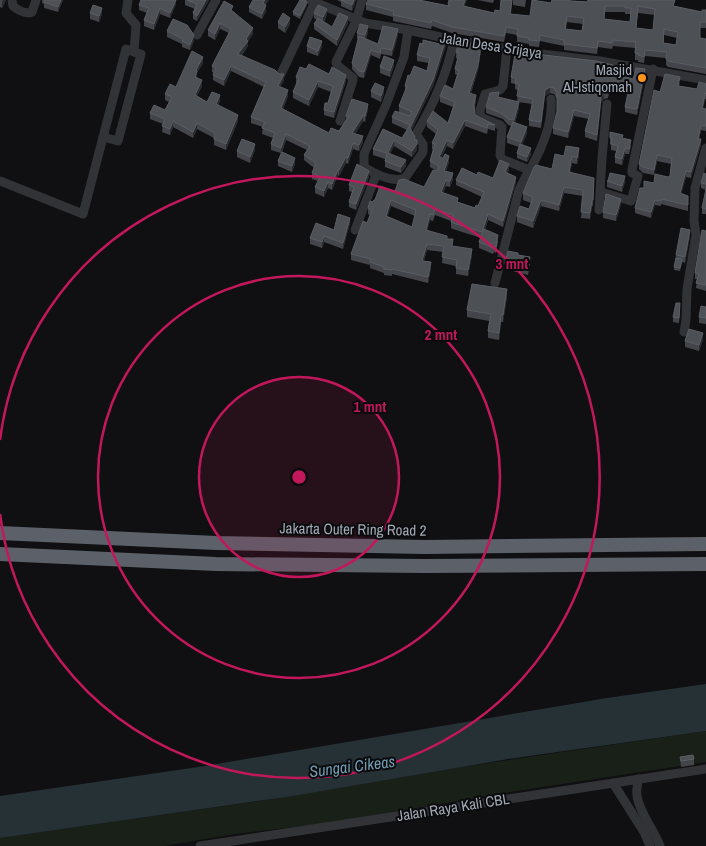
<svg xmlns="http://www.w3.org/2000/svg" width="706" height="846" viewBox="0 0 706 846" font-family="'Archivo Narrow',sans-serif">
	<rect width="100%" height="100%" fill="#101012"/>
	<polygon fill="#182018" points="706,731 706,762 510,792 337,822 235,834 164,846 0,846 0,838 260,801 461,767"/>
	<polygon fill="#263136" points="706,684 706,731 508,759 293,796 0,838 0,796 205,766 607,698"/>
	<g fill="none" stroke-linecap="round" stroke-linejoin="round">
		<g stroke="#313337" stroke-width="9">
			<path d="M12,0l1,6c5,4 12,9 19,6l4,-12"/>
			<polyline points="310,0 365,23 408,30 454,40 533,53 600,61 706,80"/>
			<path d="M408,30l-4,27 -18,48 -22,49v13c11,7 28,16 41,11l18,-26v-8l-7,-10c18,-30 31,-60 38,-94"/>
			<polyline points="197,35 216,0"/>
			<path d="M507,48l-4,38 -3,4 -15,4 -5,16v7l20,8 2,2 -2,28 2,4 27,11 3,-4c11,-20 21,-44 19,-67"/>
			<polyline points="281,74 315,2"/>
			<polyline points="340,121 353,80 353,78 337,65 336,62 356,21 362,0"/>
			<polyline points="103,137 118,141 141,54 134,52"/>
			<polyline points="0,181 83,214 126,49 134,52 136,25 126,13 128,0"/>
			<polyline points="601,192 631,201 638,176 632,173 632,170 653,69"/>
			<polyline points="599,210 602,158 607,104"/>
			<polyline points="355,230 376,175"/>
			<polyline points="495,283 519,190 529,170"/>
			<polyline points="684,332 686,320 687,289 696,235 694,221 695,188 706,148"/>
			<path d="M638,779c0,5 -2,11 -1,16 1,15 17,35 23,51"/>
			<polyline points="613,783 644,832 650,846"/>
			<polyline points="200,846 706,769"/>
		</g>
		<g stroke="#5c6169" stroke-width="14">
			<polyline points="0,533 216,543 424,547 706,544"/>
			<polyline points="0,554 216,564 424,566 706,564"/>
		</g>
	</g>
	<g fill="#43454a" fill-rule="evenodd">
		<polygon points="0,0 6,0 2,8 0,7"/>
		<polygon points="42,0 63,0 58,12 44,8 44,4 42,3"/>
		<polygon points="176,0 176,4 170,18 160,14 154,30 144,26 144,20 147,13 139,10 139,5"/>
		<polygon points="185,0 209,0 197,21 193,19 193,13 195,9 185,5"/>
		<polygon points="337,0 356,0 352,11 341,6 341,2"/>
		<polygon points="477,0 494,0 493,3"/>
		<path d="M512,0l-1,14 19,2 21,-13 21,-2 103,5 27,6 4,-2v18h-6v10l6,1v35l-38,-7 -2,-2v-7l-21,-2 -1,7 -6,-1v-2h-3v-12l-22,-2 -1,3 -14,-2 -1,7 -33,-4v-4l-24,-5 -1,6 -10,-1v-2l-12,-2v-7l-11,-2 -2,9 -52,-9 -20,-7 -1,3 -38,-8v-4l-27,-7v-6l82,2v-2l17,2 29,7 6,-2zM605,12h20v2h5v8l-26,-3zM638,13l17,2 -2,15 -17,-2zM567,22l16,2 -1,7 -16,-2zM664,35l13,3 -1,7 -12,-2z"/>
		<polygon points="513,0 526,0 525,7 513,5"/>
		<polygon points="266,5 266,11 262,19 249,12 249,7"/>
		<polygon points="307,5 300,19 293,15 293,12"/>
		<polygon points="233,11 253,34 248,41 248,46 242,55 284,80 280,87 288,96 283,109 329,133 339,131 346,119 346,116 368,109 365,122 363,121 355,134 363,142 359,151 353,149 348,164 346,163 339,176 338,175 332,190 328,188 324,197 315,193 315,187 318,181 312,179 312,173 314,168 304,160 304,155 307,150 286,140 282,152 295,164 292,172 278,166 278,161 281,153 271,150 271,144 273,138 262,134 263,127 251,123 251,117 264,87 231,71 224,86 213,80 213,75 214,73 212,72 212,66 229,33 220,29 215,40 208,36 208,30"/>
		<polygon points="90,13 102,14 99,22 90,19"/>
		<polygon points="314,13 327,14 324,22 332,27 348,23 337,46 314,29 314,24 317,20 314,18"/>
		<polygon points="278,22 290,24 285,33 278,28"/>
		<polygon points="167,31 194,41 190,50 182,47 182,44 167,37"/>
		<polygon points="368,32 366,39 378,44 398,35 392,56 381,54 380,59 371,55 364,78 359,77 352,69 352,63 358,39 357,39 357,33"/>
		<polygon points="423,44 446,45 433,86 411,131 415,139 417,150 412,157 394,146 390,154 406,166 401,173 385,167 385,159 373,155 373,149 383,129 402,138 407,130 392,123 392,117 403,114 399,112 399,106 405,92 405,86 427,71 429,63 417,61 417,55"/>
		<polygon points="307,46 322,47 318,56 307,52"/>
		<path d="M481,51l-3,19 -7,23 5,8 -2,7 1,7 20,10v6l-7,-2 -1,5 -22,-8 -12,23 -6,-3 -6,12 8,4 -3,9 7,8 -3,8 -4,-1 -3,7 15,9 17,6 3,-2 4,-9 -26,-12v-5l21,-5 16,3 16,-8 -2,3 9,9 -13,45 -15,-7 -3,10 13,11 -2,12 -2,-1 -1,2 -14,-6v-6l2,-4 -28,-9 -2,-1v-7l-16,-6 -2,6 -3,-1 -3,11 20,8 5,7 20,9 -4,21 -12,-2v-8l-14,-3 1,-11 -16,-2 -3,11 7,7 -3,15 -36,-9v2l-8,-1v-2l-14,-5v-3l-19,-5v-6l16,-31 3,-8 -2,-1v-6l5,-6 2,-2 20,-9 29,-4 13,-16 -7,-4v-6l3,-11 -1,-1v-6l4,-9 -9,-7v-6l21,2 5,-16 -13,-5v-6l13,-7 4,-14 -2,-1v-5l3,-10 -2,-1v-6zM391,206l24,10 -3,11 -25,-10z"/>
		<polygon points="535,58 613,71 613,74 633,79 645,75 637,115 625,112 625,107 628,94 610,89 608,98 604,99 601,103 597,141 585,137 585,131 589,119 574,116 568,138 553,134 553,128 557,111 557,99 554,94 550,93 545,96 541,128 529,126 529,120 532,104 518,102 519,108 515,123 527,133 522,145 531,154 527,162 517,158 517,153 519,147 507,143 507,137 512,126 508,125 503,119 486,113 486,107 499,97 517,102 518,90 515,89 515,84 511,83 511,77"/>
		<polygon points="203,63 197,73 197,78 202,86 197,96 207,102 220,101 218,105 238,121 226,150 214,145 214,138 197,129 193,138 173,127 170,135 162,132 163,124 150,119 150,113 165,110 169,102 165,100 165,94 176,87"/>
		<polygon points="394,66 390,77 380,73 380,67"/>
		<polygon points="306,69 329,74 346,81 334,118 324,115 324,110 328,103 331,92 318,87 309,106 293,98 293,92 297,83 296,83 296,77"/>
		<polygon points="680,83 679,86 697,89 706,84 706,99 705,99 703,108 706,109 706,131 701,130 699,139 701,145 691,178 686,177 681,194 688,196 688,211 661,204 661,206 655,205 651,218 635,213 635,208 644,188 670,176 671,164 657,161 654,175 643,173 639,169 639,164 660,92"/>
		<polygon points="371,91 384,93 381,102 371,97"/>
		<polygon points="610,138 623,138 631,146 629,154 625,154 622,165 615,163 615,157 616,151 611,150 611,145 610,144"/>
		<polygon points="255,150 250,163 237,157 237,151"/>
		<polygon points="579,155 577,164 572,163 570,172 594,184 593,206 592,206 590,219 581,218 583,196 564,193 559,211 541,206 533,228 517,222 517,216 529,209 531,203 523,200 523,193 552,169 564,156"/>
		<polygon points="706,174 706,214 702,214 702,208 706,190 701,188 701,183"/>
		<polygon points="369,177 356,210 349,207 349,202 352,192 349,191 349,185"/>
		<polygon points="607,181 625,182 622,192 607,187"/>
		<polygon points="621,204 616,221 603,218 603,212"/>
		<polygon points="350,223 343,249 324,242 322,248 310,244 310,238"/>
		<polygon points="706,231 706,291 696,288 697,279 695,279 695,273"/>
		<polygon points="690,236 685,263 682,262 680,271 674,270 676,255"/>
		<polygon points="518,255 530,263 528,275 505,269 505,263"/>
		<polygon points="507,296 503,322 501,322 499,340 488,338 488,331 489,321 467,317 467,310"/>
		<polygon points="706,307 706,324 699,323 699,317"/>
		<polygon points="680,309 679,323 673,322 673,317"/>
		<polygon points="703,339 699,351 685,347 685,341"/>
		<polygon points="680,757 694,759 694,765 681,767"/>
	</g>
	<g fill="#2a2c2f">
		<polygon points="3,0 6,0 2,8 2,2"/>
		<polygon points="61,0 63,0 58,12 58,7"/>
		<polygon points="176,0 176,4 170,18 170,13"/>
		<polygon points="206,0 209,0 197,21 197,16"/>
		<polygon points="265,0 269,0 263,9 263,3"/>
		<polygon points="354,0 356,0 352,11 352,5"/>
		<polygon points="465,0 467,0 463,12 463,6"/>
		<polygon points="307,2 307,5 300,19 300,16"/>
		<polygon points="266,5 266,11 262,19 262,14"/>
		<polygon points="102,8 102,14 99,22 99,16"/>
		<polygon points="160,8 160,14 154,30 154,24"/>
		<polygon points="327,9 327,14 323,23 323,17"/>
		<polygon points="348,17 348,23 337,46 337,40"/>
		<polygon points="290,18 290,24 285,33 285,27"/>
		<polygon points="220,23 220,29 215,40 215,34"/>
		<polygon points="368,26 368,32 365,41 365,35"/>
		<polygon points="253,28 253,34 248,41 248,46 238,59 238,54 246,39"/>
		<polygon points="398,29 398,35 392,56 392,50"/>
		<polygon points="194,35 194,41 190,50 190,45"/>
		<polygon points="446,39 446,45 433,86 410,134 410,128"/>
		<polygon points="322,41 322,47 318,56 318,51"/>
		<polygon points="481,45 481,51 478,70 469,98 469,93"/>
		<polygon points="371,50 371,55 364,78 364,72"/>
		<polygon points="203,57 203,63 197,73 197,77 195,82 196,70"/>
		<polygon points="394,60 394,66 390,77 390,71"/>
		<polygon points="231,66 231,71 224,86 224,80"/>
		<polygon points="645,69 645,75 637,115 637,109"/>
		<polygon points="284,74 284,80 278,92 278,86"/>
		<polygon points="346,75 346,81 334,118 334,112"/>
		<polygon points="202,80 202,86 195,101 195,95"/>
		<polygon points="318,81 318,87 309,106 309,100"/>
		<polygon points="384,87 384,93 381,102 381,96"/>
		<polygon points="550,87 550,93 545,96 541,128 545,90"/>
		<polygon points="288,90 288,96 281,114 281,108"/>
		<polygon points="604,93 604,99 601,103 597,141 601,97"/>
		<polygon points="220,95 220,101 216,110 216,104"/>
		<polygon points="476,95 476,101 474,110 474,104"/>
		<polygon points="519,102 519,108 514,126 514,120"/>
		<polygon points="368,104 368,109 365,122 365,116"/>
		<polygon points="574,110 574,116 568,138 568,132"/>
		<polygon points="238,115 238,121 226,150 226,144"/>
		<polygon points="363,116 363,121 352,139 352,133"/>
		<polygon points="465,120 465,126 453,149 453,143"/>
		<polygon points="173,121 173,127 170,135 170,129"/>
		<polygon points="197,123 197,129 193,138 193,132"/>
		<polygon points="701,125 701,130 698,144 698,139"/>
		<polygon points="527,127 527,133 521,148 521,142"/>
		<polygon points="286,134 286,140 281,153 281,148"/>
		<polygon points="363,136 363,142 359,151 359,145"/>
		<polygon points="701,139 701,145 691,178 691,172"/>
		<polygon points="394,140 394,146 388,159 388,153"/>
		<polygon points="447,140 447,146 439,163 439,157"/>
		<polygon points="353,143 353,149 348,164 348,158"/>
		<polygon points="255,144 255,150 250,163 250,157"/>
		<polygon points="417,144 417,150 412,157 412,151"/>
		<polygon points="531,148 531,154 527,162 527,157"/>
		<polygon points="579,148 579,155 577,164 577,158"/>
		<polygon points="625,148 625,154 622,165 622,159"/>
		<polygon points="657,155 657,161 654,175 654,170"/>
		<polygon points="449,156 449,162 444,177 444,171"/>
		<polygon points="572,156 572,163 569,178 569,172"/>
		<polygon points="346,157 346,163 339,176 339,170"/>
		<polygon points="295,158 295,164 292,172 292,166"/>
		<polygon points="406,160 406,166 401,173 401,167"/>
		<polygon points="509,164 509,170 505,178 505,172"/>
		<polygon points="338,170 338,175 332,190 332,184"/>
		<polygon points="369,171 369,177 356,210 356,204"/>
		<polygon points="686,171 686,177 680,199 680,193"/>
		<polygon points="453,173 453,179 450,187 450,181"/>
		<polygon points="625,176 625,182 622,192 622,186"/>
		<polygon points="516,177 516,182 503,227 503,221"/>
		<polygon points="446,180 446,186 441,198 441,192"/>
		<polygon points="328,182 328,188 324,197 324,191"/>
		<polygon points="564,187 564,193 559,211 559,205"/>
		<polygon points="621,199 621,204 616,221 616,215"/>
		<polygon points="391,200 391,206 386,222 386,216"/>
		<polygon points="541,200 541,206 533,228 533,221"/>
		<polygon points="592,200 592,206 590,219 590,213"/>
		<polygon points="655,200 655,205 651,218 651,212"/>
		<polygon points="430,214 430,220 426,236 426,230"/>
		<polygon points="488,214 488,220 482,238 482,232"/>
		<polygon points="350,218 350,223 343,249 343,243"/>
		<polygon points="690,230 690,236 685,263 685,257"/>
		<polygon points="324,236 324,242 322,248 322,242"/>
		<polygon points="427,244 427,250 422,266 422,261"/>
		<polygon points="472,249 472,255 468,276 468,270"/>
		<polygon points="530,257 530,263 528,275 528,270"/>
		<polygon points="431,262 431,268 428,283 428,277"/>
		<polygon points="507,289 507,296 503,322 503,315"/>
		<polygon points="501,315 501,322 499,340 499,333"/>
		<polygon points="703,333 703,339 699,351 699,345"/>
	</g>
	<g fill="#4d5055" stroke="#5a5e64" fill-rule="evenodd">
		<polygon points="45,0 61,0 58,7 44,2"/>
		<polygon points="141,0 176,0 170,13 160,8 154,24 144,20 149,8 139,5"/>
		<polygon points="187,0 206,0 197,16 193,13 197,4"/>
		<polygon points="253,0 265,0 263,3 266,5 262,14 249,7"/>
		<polygon points="300,0 305,0 307,2 300,16 293,12"/>
		<polygon points="341,0 354,0 352,5"/>
		<path d="M368,0h51l30,6 1,-1 -2,-1 1,-4h16l-2,6 31,7 1,-3 5,1 1,-11h11l-2,14 20,2 2,-16 19,3 1,-3h12l8,1 15,1 1,-2h87l-2,6 29,6v-2h4v12h-6v16l6,1v29l-38,-7 -2,-2 1,-7 -22,-2 -1,7 -6,-2 1,-1 -4,-1 1,-11 -23,-2 -1,3 -14,-2 -1,7 -33,-4v-4l-24,-5 -1,6 -10,-1v-2l-12,-2 1,-7 -12,-2 -2,9 -52,-9 -20,-7 -1,3 -38,-8 1,-4 -28,-7zM605,6h20v2h6l-1,14 -26,-3zM638,6l17,3 -2,21 -17,-2zM567,16l17,2 -2,13 -17,-2zM664,29l14,3 -2,13 -13,-2z"/>
		<polygon points="224,1 233,6 231,10 253,28 246,39 248,41 238,54 275,70 279,74 284,74 278,86 288,90 281,108 329,133 331,128 339,131 349,116 346,116 352,99 368,104 365,116 363,116 352,133 363,136 359,145 353,143 348,158 346,157 339,170 338,170 332,184 328,182 324,191 315,187 320,177 312,173 316,163 304,155 310,146 286,134 281,148 271,144 275,133 262,128 265,122 251,117 266,82 231,66 224,80 213,75 216,68 212,66 231,29 220,23 215,34 208,30"/>
		<polygon points="93,5 102,8 99,16 90,13"/>
		<polygon points="318,5 327,9 323,17 314,13"/>
		<polygon points="283,13 290,18 285,27 278,22"/>
		<polygon points="339,13 348,17 337,40 314,24 318,18 332,27"/>
		<polygon points="173,19 187,25 194,35 190,45 182,41 183,39 167,31"/>
		<polygon points="360,24 368,26 365,35 357,33"/>
		<polygon points="383,26 398,29 392,50 381,48 380,53 371,50 364,72 359,71 352,63 359,36 378,44"/>
		<polygon points="310,37 322,41 318,51 307,46"/>
		<polygon points="441,38 446,39 433,80 410,128 415,137 414,139 417,140 417,144 412,151 394,140 388,153 406,160 401,167 385,161 387,153 373,149 383,129 402,138 410,125 392,117 395,111 410,116 412,112 399,106 407,86 405,86 408,75 410,76 414,66 427,71 430,58 417,55 420,43 423,44 423,40 440,44"/>
		<path d="M459,41l22,4 -3,20 -9,28 7,2 -2,9 1,11 20,10 -7,-1 -1,4 -22,-8 -12,23 -6,-3 -8,17 4,1 2,-4 4,2 -5,15 9,2 -3,8 -4,-1 -5,12 17,6 -1,4 18,6 1,-3 2,1 6,-14 -28,-12 6,-12 15,7 1,-3 15,6 7,-18 9,4 -4,8 11,5 -13,44 -15,-7 -6,18 -29,-9 -2,-1 2,-7 -18,-6 -2,6 -3,-1 -4,16 21,6v3h6l-1,7 20,3 -4,21 -12,-2 1,-8 -15,-3 2,-11 -17,-2 -5,17 9,1 -3,15 -36,-8v1l-8,-1v-2l-14,-5 1,-3 -20,-5 12,-33 4,2 5,-13 -4,-2 2,-7 3,1 1,-2h1l5,-14 15,5 4,-11 5,-1 20,8 9,-17 4,1 2,-5 -9,-5 5,-17 -3,-1 6,-13 -11,-9 6,-10 15,12 7,-21 -15,-6 5,-11 8,4 6,-19 -4,-1 4,-16 -3,-1zM391,200l25,10 -4,17 -26,-11z"/>
		<polygon points="192,51 203,57 196,70 197,71 195,77 202,80 195,95 207,102 212,92 220,95 216,104 238,115 226,144 214,139 215,133 197,123 193,132 173,121 170,129 162,126 165,119 150,113 154,105 165,110 172,97 165,94 170,84 176,87"/>
		<polygon points="515,54 535,58 535,54 596,61 613,65 612,73 633,79 636,68 645,69 637,109 625,107 629,88 610,83 608,92 604,93 601,97 597,135 585,131 590,114 574,110 568,132 553,128 557,111 557,93 554,88 550,87 545,90 541,122 529,120 533,99 517,96 519,84 515,83 516,78 511,77"/>
		<polygon points="384,56 394,60 390,71 380,67"/>
		<polygon points="309,64 329,74 332,67 346,75 334,112 324,110 325,103 328,103 333,86 318,81 309,100 293,92 299,78 296,77 300,67 306,69"/>
		<polygon points="665,74 680,77 678,86 697,89 699,82 706,84 706,94 705,93 702,108 706,109 706,126 701,125 698,139 701,139 691,172 686,171 680,193 688,196 688,205 661,199 661,201 655,200 651,212 635,208 640,188 644,188 644,181 654,183 655,174 668,177 670,176 672,158 657,155 654,170 643,167 639,164 654,90 660,92"/>
		<polygon points="375,83 384,87 381,96 371,91"/>
		<polygon points="499,92 498,97 519,102 514,120 508,119 503,114 486,107 490,93"/>
		<polygon points="513,122 527,127 521,142 507,137"/>
		<polygon points="610,132 623,135 622,138 631,140 629,149 625,148 622,159 615,157 618,146 611,144 612,139 610,138"/>
		<polygon points="242,139 255,144 250,157 237,151"/>
		<polygon points="520,144 531,148 527,157 517,153"/>
		<polygon points="566,146 579,148 577,158 572,156 569,172 594,178 593,200 592,200 590,213 581,212 583,190 564,187 559,205 541,200 533,221 517,216 520,206 529,209 533,197 523,193 534,167 536,165 552,169 555,154 564,156"/>
		<polygon points="282,152 295,158 292,166 278,161"/>
		<polygon points="357,164 369,171 356,204 349,202 354,187 349,185"/>
		<polygon points="610,173 625,176 622,186 607,181 608,181"/>
		<polygon points="704,173 706,174 706,184 701,183"/>
		<polygon points="706,189 706,209 702,208"/>
		<polygon points="606,194 621,199 616,215 603,212"/>
		<polygon points="338,214 350,218 343,243 324,236 322,242 310,238 316,223 334,230"/>
		<polygon points="681,228 690,230 685,257 676,255"/>
		<polygon points="484,229 498,235 496,247 494,246 493,248 479,242"/>
		<polygon points="702,230 706,231 706,285 696,283 699,274 695,273"/>
		<polygon points="508,251 518,253 518,255 530,257 528,270 505,263"/>
		<polygon points="676,258 682,259 680,268 674,267"/>
		<polygon points="472,284 507,289 503,315 501,315 499,333 488,331 491,314 467,310"/>
		<polygon points="676,303 680,303 679,318 673,317"/>
		<polygon points="701,306 706,307 706,318 699,317"/>
		<polygon points="689,329 703,333 699,345 685,341"/>
		<polygon points="693,755 694,759 681,761 680,757"/>
	</g>
	<circle cx="299" cy="477" r="100" fill="#c2185b" fill-opacity=".12"/>
	<g fill="none" stroke="#c2185b" stroke-width="2.5">
		<circle cx="299" cy="477" r="100"/>
		<circle cx="299" cy="477" r="201"/>
		<path d="M0 440A301 301 0 1 1 0 514"/>
	</g>
	<circle fill="#ff951b" stroke="#0b0b0d" stroke-width="2" cx="642" cy="78" r="5"/>
	<g text-anchor="middle" dominant-baseline="central" stroke-width="4" stroke-linejoin="round" paint-order="stroke">
		<g font-size="15" fill="#a0a9b4" stroke="#0b0b0d">
			<text transform="translate(491 45) rotate(9)">Jalan Desa Srijaya</text>
			<text transform="translate(353 529) rotate(1)">Jakarta Outer Ring Road 2</text>
			<text transform="translate(453 807) rotate(-9)">Jalan Raya Kali CBL</text>
		</g>
		<g font-size="15" fill="#a0a9b4" stroke="#0b0b0d" text-anchor="end">
			<text x="632" y="69">Masjid<tspan x="632" dy="17">Al-Istiqomah</tspan></text>
		</g>
		<g font-size="16" font-style="italic" fill="#729eb4" stroke="#0b0b0d">
			<text transform="translate(352 766) rotate(-7)">Sungai Cikeas</text>
		</g>
	</g>
	<circle cx="299" cy="477" r="8" fill="#c2185b" stroke="#0b0b0d" stroke-width="2.5"/>
	<g font-size="15" text-anchor="middle" font-weight="bold" fill="#c2185b" stroke="#0b0b0d" stroke-width="4" stroke-linejoin="round" paint-order="stroke">
		<text x="512" y="269">3 mnt</text>
		<text x="441" y="340">2 mnt</text>
		<text x="370" y="412">1 mnt</text>
	</g>
</svg>
